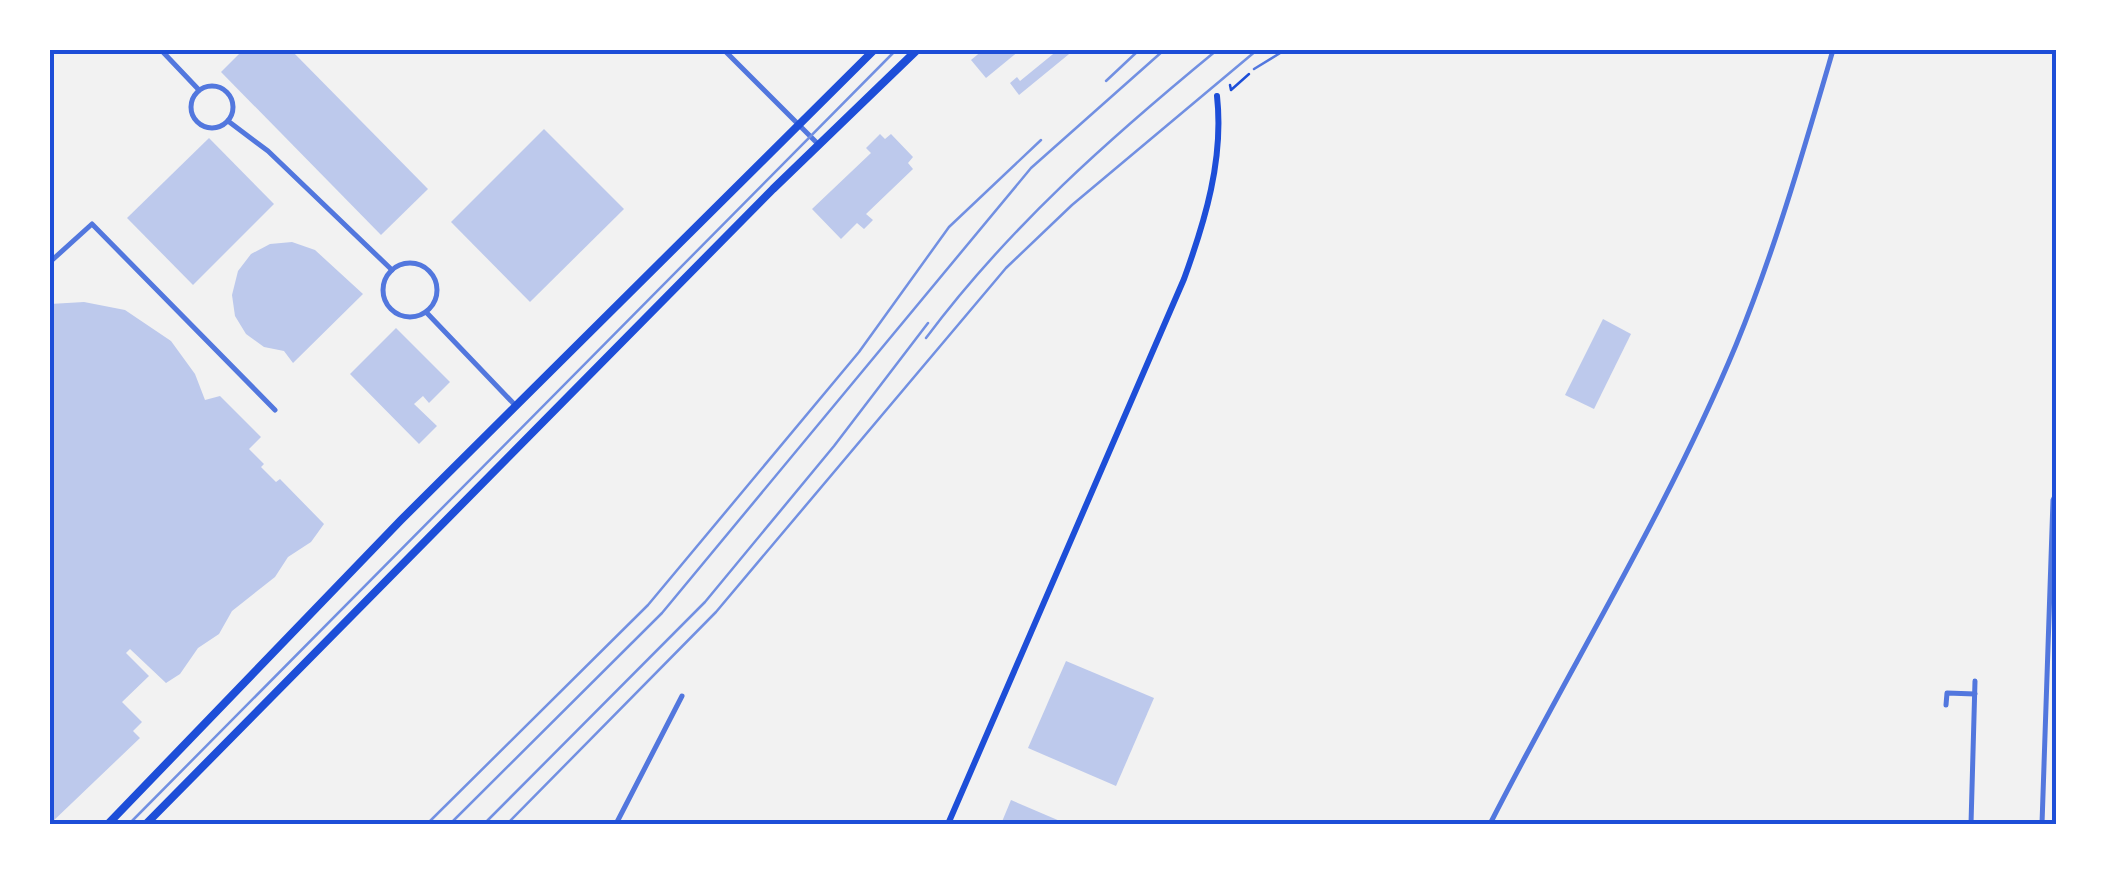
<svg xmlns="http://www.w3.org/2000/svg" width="2107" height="874" viewBox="0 0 2107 874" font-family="Helvetica,sans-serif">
	<rect width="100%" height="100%" fill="#f2f2f2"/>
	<g fill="#bdc9ec">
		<polygon points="243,50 291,50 428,189 381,235 221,72"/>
		<polygon points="983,50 1020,50 986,78 971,60"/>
		<polygon points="1058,50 1074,50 1019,95 1010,83 1017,77 1020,81"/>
		<polygon points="544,129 624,209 530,302 451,222"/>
		<polygon points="880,134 885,139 891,134 913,157 908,163 913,169 866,214 873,220 864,229 857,223 841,239 812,209 871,153 866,148"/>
		<polygon points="209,138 274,204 193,285 127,218"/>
		<polygon points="292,242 315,250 363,294 293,363 284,351 264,347 246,334 235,316 232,295 238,271 251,254 270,244"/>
		<polygon points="84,302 125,310 171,341 195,374 205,400 220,396 261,437 249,449 264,464 261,467 276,482 280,479 324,524 311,542 288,557 275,577 232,611 219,634 198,648 180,674 166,683 130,649 126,653 149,676 122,702 142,722 133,731 140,738 50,824 50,304"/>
		<polygon points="1603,319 1631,334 1594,409 1565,395"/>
		<polygon points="396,328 450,382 429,403 423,396 414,404 437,426 419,444 350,374"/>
		<polygon points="1066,661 1154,698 1116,786 1028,748"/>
		<polygon points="1011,800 1067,824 1001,824"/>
	</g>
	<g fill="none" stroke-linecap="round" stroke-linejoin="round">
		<polyline stroke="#1d4ed8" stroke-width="2.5" points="1230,85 1231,90 1249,74"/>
		<polyline stroke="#5277de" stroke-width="2.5" points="1254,69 1285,50"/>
		<g stroke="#5277de" stroke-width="5">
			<polyline points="161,50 199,90"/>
			<polyline points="724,50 818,144"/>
			<circle cx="212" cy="107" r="21"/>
			<polyline points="228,121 268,151 392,270"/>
			<polyline points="50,262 92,224 275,410"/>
			<circle cx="410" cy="290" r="27"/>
			<polyline points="426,312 515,405"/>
			<polyline points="1946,705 1947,693 1975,694"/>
			<polyline points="616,824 682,696"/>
			<path d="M1490,824c81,-159 177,-313 246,-479 39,-95 68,-196 97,-295"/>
			<polyline points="1971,824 1975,681"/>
			<polyline points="2042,824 2053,500 2057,492"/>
		</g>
		<path stroke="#1d4ed8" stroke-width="6" d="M948,824l236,-545c21,-58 40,-120 33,-183"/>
		<g stroke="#1d4ed8" stroke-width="8">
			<polyline points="108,824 401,520 874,50"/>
			<polyline points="146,824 773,189 917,50"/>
		</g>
		<polyline stroke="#7290e2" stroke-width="2.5" points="129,824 896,50"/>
		<g stroke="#7290e2" stroke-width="2.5">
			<polyline points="1106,81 1139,50"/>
			<path d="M926,338c83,-111 184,-200 291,-288"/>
			<polyline points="427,824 648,605 859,352 949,227 1041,140"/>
			<polyline points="450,824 662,613 1031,168 1164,50"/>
			<polyline points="484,824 705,602 834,446 928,323"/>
			<polyline points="507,824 716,612 1006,268 1072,205 1257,50"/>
		</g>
	</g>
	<rect width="2107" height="874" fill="none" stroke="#ffffff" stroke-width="105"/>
	<rect x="52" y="52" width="2002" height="770" fill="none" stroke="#1d4ed8" stroke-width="4"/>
</svg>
